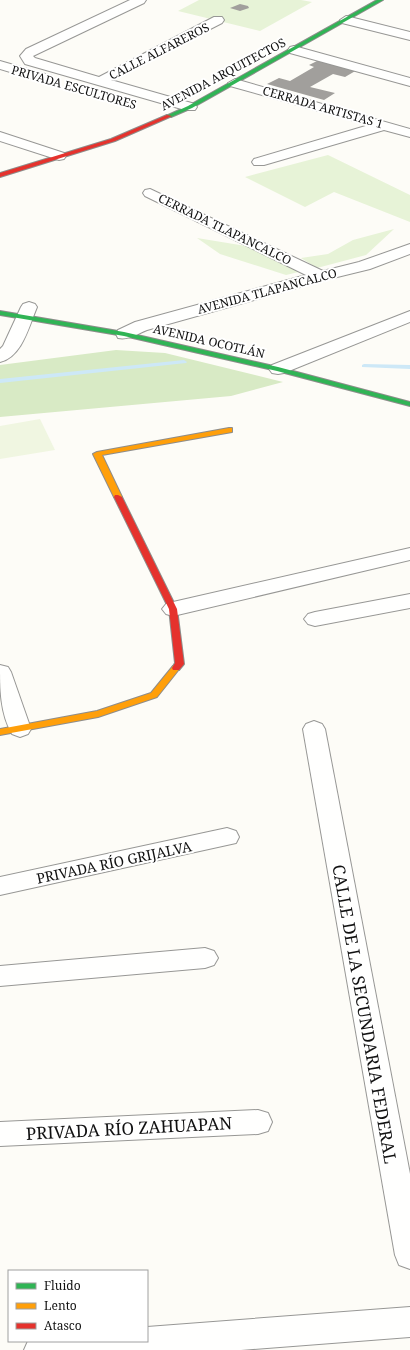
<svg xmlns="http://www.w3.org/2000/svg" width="410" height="1350" viewBox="0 0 410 1350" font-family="'Noto Serif',serif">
	<rect width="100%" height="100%" fill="#fdfcf7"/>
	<g fill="#e7f3d7">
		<polygon points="199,0 301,0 312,2 260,31 178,11"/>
		<polygon points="328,155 410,195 410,222 334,192 305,207 245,177"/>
		<polygon points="394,229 366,255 317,268 301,258 328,254 353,240"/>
		<polygon points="197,238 252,247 303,271 286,275 220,254"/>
	</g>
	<polygon fill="#d8eac5" points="116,350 165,353 283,382 231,396 0,417 0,365"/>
	<polygon fill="#f0f6e1" points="40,419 55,450 0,459 0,426"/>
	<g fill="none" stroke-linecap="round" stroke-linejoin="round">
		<g fill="#cde8f7" fill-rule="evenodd">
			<polygon points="184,360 187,362 186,363 0,383 0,379"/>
			<polygon points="364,364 410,365 410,369 362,367 362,365"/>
		</g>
	</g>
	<g fill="#a19f9c">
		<polygon points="240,4 248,6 249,8 240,11 230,8"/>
		<polygon points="319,60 357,70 345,77 333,74 310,87 335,93 324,100 267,84 279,78 290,81 314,67 309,65"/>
	</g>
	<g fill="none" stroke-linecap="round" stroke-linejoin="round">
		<defs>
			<g id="street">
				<polygon points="130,0 146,0 144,3 33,56 35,58 99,77 214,17 222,17 224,20 222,23 111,80 195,104 197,107 195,110 185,110 25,64 20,56 26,49"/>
				<polygon points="346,16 410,32 410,40 342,23 340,20"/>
				<polygon points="294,46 410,78 410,86 290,53 288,50 290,47"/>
				<polygon points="0,61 52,76 54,79 47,83 0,69"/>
				<polygon points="235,79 410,129 410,137 384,130 264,165 254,165 252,162 254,159 369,125 230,86 228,83"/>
				<polygon points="0,132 64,153 66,156 64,159 59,160 0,141"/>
				<path d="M150,189l173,82 36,-9 51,-18v10l-40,15 -45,11 -178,50c-10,4 -18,10 -29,8l-2,-4 2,-4 17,-8 171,-47 -161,-79 -2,-3 2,-3z"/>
				<path d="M29,302l6,2 2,3c-8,19 -15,50 -37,55v-13l3,-3 18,-39 2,-3z"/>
				<polygon points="410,311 410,322 284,373 278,374 272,373 269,369 272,365"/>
				<polygon points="410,548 410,560 173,616 166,614 162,609 166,604 173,602"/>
				<polygon points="410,594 410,608 315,626 308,624 304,619 308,614 315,612"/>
				<path d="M0,665l8,2 3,5 20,57 -3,5 -8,3 -8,-3c-12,-21 -12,-45 -12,-69z"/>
				<polygon points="314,721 322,724 325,729 410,1174 410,1269 399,1265 395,1255 303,729 306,724"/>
				<polygon points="227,828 236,831 239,837 236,843 0,895 0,877"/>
				<polygon points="205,948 214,951 218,958 214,965 205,968 0,986 0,966"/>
				<polygon points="258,1110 268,1113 272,1122 268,1131 258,1134 0,1146 0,1122"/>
				<polygon points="410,1307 410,1337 241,1350 24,1350 28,1341 147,1341 147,1327"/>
			</g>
			<g id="fast">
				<polygon points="377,0 383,0 192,108 171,117 166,116 188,106"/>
				<polygon points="0,311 124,332 278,367 410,402 410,406 277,371 124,336 0,315"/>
			</g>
			<g id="slow">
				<polygon points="229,428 232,428 232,432 102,455 122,497 118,499 114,497 93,454 97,452"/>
				<polygon points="176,665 180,668 157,697 98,717 0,735 0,729 97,711 151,693 173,666"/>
			</g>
			<g id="jam">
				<polygon points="167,115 172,116 115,141 0,177 0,173 111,139"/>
				<polygon points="115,495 118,495 122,497 177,609 184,664 179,670 173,670 172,668 175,663 169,609 114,497"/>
			</g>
		</defs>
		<use href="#street" stroke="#979795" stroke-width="2"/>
		<use href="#fast" stroke="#8e8d8b" stroke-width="2"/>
		<use href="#slow" stroke="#8e8d8b" stroke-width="2"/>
		<use href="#jam" stroke="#8e8d8b" stroke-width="2"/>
		<use href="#street" fill="#fffffe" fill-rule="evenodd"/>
		<use href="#fast" fill="#30b455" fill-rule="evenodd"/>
		<use href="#slow" fill="#ff9f0a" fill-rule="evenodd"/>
		<use href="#jam" fill="#e5322d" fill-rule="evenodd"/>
	</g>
	<g text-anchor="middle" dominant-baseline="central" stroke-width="4" stroke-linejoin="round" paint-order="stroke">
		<g font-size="12" fill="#111" stroke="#fff">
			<text transform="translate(159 51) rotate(-27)">CALLE ALFAREROS</text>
			<text transform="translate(223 74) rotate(-28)">AVENIDA ARQUITECTOS</text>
			<text transform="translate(74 87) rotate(16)">PRIVADA ESCULTORES</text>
			<text transform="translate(323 107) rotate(16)">CERRADA ARTISTAS 1</text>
			<text transform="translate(225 229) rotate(26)">CERRADA TLAPANCALCO</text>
			<text transform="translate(267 291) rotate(-15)">AVENIDA TLAPANCALCO</text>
			<text transform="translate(209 341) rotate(13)">AVENIDA OCOTLÁN</text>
		</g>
		<g font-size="14" fill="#111" stroke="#fff">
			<text transform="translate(114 862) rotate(-12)">PRIVADA RÍO GRIJALVA</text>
		</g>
		<g font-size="17" fill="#111" stroke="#fff">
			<text transform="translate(365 1014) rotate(80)">CALLE DE LA SECUNDARIA FEDERAL</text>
			<text transform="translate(129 1128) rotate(-3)">PRIVADA RÍO ZAHUAPAN</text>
		</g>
	</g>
	<rect x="8" y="1270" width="140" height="72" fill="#ffffff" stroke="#a0a0a0"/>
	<rect x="16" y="1283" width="20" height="6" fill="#30b455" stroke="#a0a0a0"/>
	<text x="44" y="1290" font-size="12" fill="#111111">Fluido</text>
	<rect x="16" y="1303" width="20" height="6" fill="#ff9f0a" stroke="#a0a0a0"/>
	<text x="44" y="1310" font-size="12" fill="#111111">Lento</text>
	<rect x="16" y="1323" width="20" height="6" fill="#e5322d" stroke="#a0a0a0"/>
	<text x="44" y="1330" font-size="12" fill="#111111">Atasco</text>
</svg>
